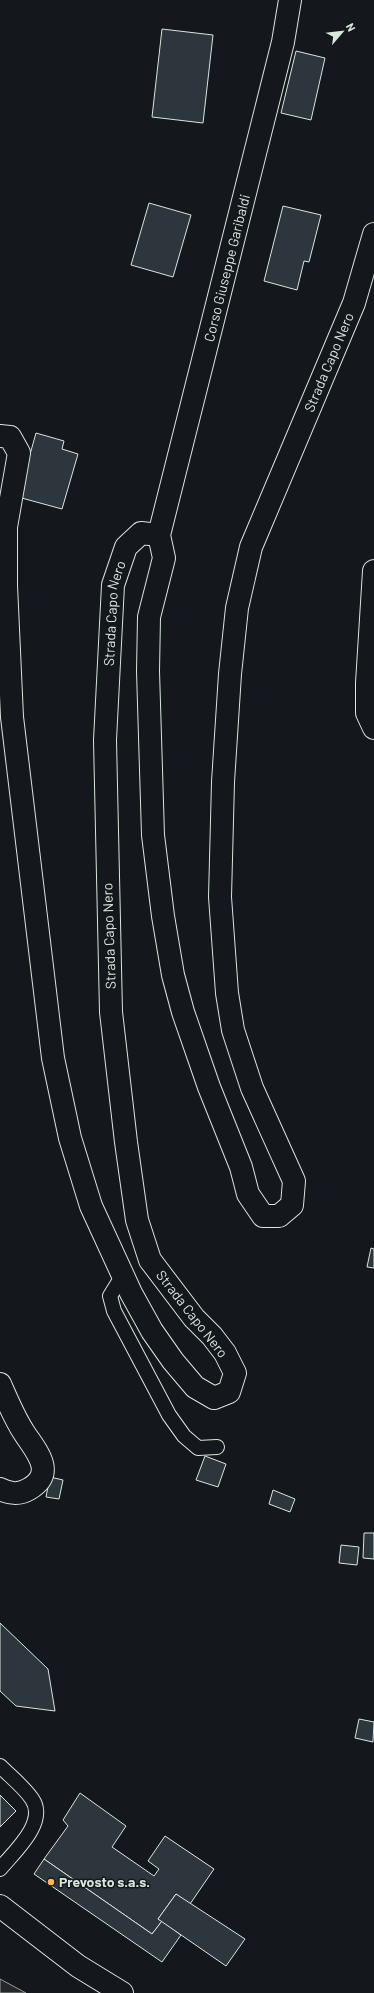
<svg xmlns="http://www.w3.org/2000/svg" width="374" height="1993" font-family="Barlow,sans-serif">
  <style>
    .parking { fill: #24282b; stroke: #939e99 }
    .building { fill: #2c363c; stroke: #d8e6dc }
    .lines { fill: none; stroke-linecap: round; stroke-linejoin: round }
    .lane-casing { stroke: #d8e6dc; stroke-width: 16 }
    .secondary-casing { stroke: #d8e6dc; stroke-width: 24 }
    .primary-casing { stroke: #d8e6dc; stroke-width: 24 }
    .lane { stroke: #14181c; stroke-width: 14 }
    .secondary { stroke: #14181c; stroke-width: 22 }
    .primary { stroke: #14181c; stroke-width: 22 }
    .poi-dot { fill: #ffb74d; stroke: #14181c; stroke-width: 1.5 }
    .labels { text-anchor: middle; stroke-width: 3; stroke-linejoin: round; paint-order: stroke }
    .street-label { font-size: 14px; fill: #d8e6dc; stroke: #14181c }
    .poi-label { font-size: 14px; font-weight: bold; fill: #d8e6dc; stroke: #14181c; text-anchor: start }
  </style>
  <rect width="100%" height="100%" fill="#14181c"/>
  <!-- parking -->
  <path class="parking" d="M 0,1979 L 26,1993 L 0,1993 Z"/>
  <!-- building -->
  <g class="building">
    <path d="M 162,29 L 213,35 L 203,123 L 152,117 Z"/>
    <path d="M 296,51 L 325,58 L 311,120 L 281,113 Z"/>
    <path d="M 149,203 L 191,215 L 173,277 L 131,265 Z"/>
    <path d="M 283,206 L 321,215 L 309,262 L 304,261 L 297,290 L 264,281 Z"/>
    <path d="M 36,433 L 64,441 L 62,449 L 78,454 L 62,509 L 18,497 Z"/>
    <path d="M 371,1248 L 374,1249 L 374,1268 L 367,1267 Z"/>
    <path d="M 205,1456 L 226,1464 L 218,1487 L 196,1480 Z"/>
    <path d="M 50,1477 L 63,1480 L 59,1499 L 46,1497 Z"/>
    <path d="M 273,1490 L 295,1499 L 290,1512 L 269,1504 Z"/>
    <path d="M 364,1533 L 374,1533 L 374,1559 L 363,1558 Z"/>
    <path d="M 341,1545 L 359,1547 L 357,1565 L 339,1563 Z"/>
    <path d="M 0,1623 L 48,1669 L 55,1711 L 16,1706 L 0,1691 Z"/>
    <path d="M 359,1719 L 374,1722 L 373,1742 L 355,1738 Z"/>
    <path d="M 80,1793 L 126,1826 L 112,1847 L 154,1876 L 159,1869 L 148,1861 L 165,1836 L 214,1869 L 190,1904 L 176,1894 L 158,1919 L 162,1921 L 152,1934 L 44,1859 L 68,1826 L 63,1820 Z"/>
    <path d="M 0,1795 L 16,1811 L 0,1827 Z"/>
    <path d="M 44,1859 L 152,1934 L 162,1921 L 181,1935 L 162,1962 L 34,1874 Z"/>
    <path d="M 176,1894 L 245,1939 L 226,1966 L 158,1919 Z"/>
  </g>
  <g class="lines">
    <defs>
      <g id="lane">
        <path d="M 123,1275 L 110,1296 L 114,1311 L 169,1415 L 184,1436 L 198,1448 L 217,1447"/>
        <path d="M 0,1766 C 11,1777 24,1787 32,1799 C 48,1822 14,1852 0,1869"/>
      </g>
      <g id="secondary">
        <path id="s1" d="M 290,0 L 283,42 L 159,535 L 164,558 L 149,617 L 148,671 L 153,835 L 163,916 L 173,975 L 183,1012 L 209,1087 L 241,1167 L 248,1194 L 263,1216 L 279,1216 L 292,1205 L 294,1181 L 252,1088 L 233,1030 L 227,993 L 220,897 L 223,782 L 230,674 L 237,608 L 251,547 L 354,303 L 374,234"/>
        <path id="s2" d="M 0,436 L 10,437 L 19,453 L 6,527 L 6,585 L 12,717 L 53,1058 L 70,1138 L 91,1206 L 131,1293 L 152,1331 L 173,1361 L 195,1387 L 214,1398 L 229,1392 L 235,1373 L 225,1353 L 212,1336 L 194,1318 L 150,1260 L 137,1220 L 126,1142 L 111,1012 L 105,740 L 113,585 L 126,547 L 141,533 L 159,535"/>
        <path d="M 374,571 L 367,683 L 367,713 L 374,728"/>
        <path d="M 0,1384 C 7,1400 14,1417 23,1431 C 34,1449 58,1472 29,1489 C 19,1495 10,1494 0,1489"/>
      </g>
      <path id="primary" d="M 0,1906 L 78,1966 L 122,1993"/>
    </defs>
    <!-- lane casing -->
    <use href="#lane" class="lane-casing"/>
    <!-- secondary casing -->
    <use href="#secondary" class="secondary-casing"/>
    <!-- primary casing -->
    <use href="#primary" class="primary-casing"/>
    <!-- lane -->
    <use href="#lane" class="lane"/>
    <!-- secondary -->
    <use href="#secondary" class="secondary"/>
    <!-- primary -->
    <use href="#primary" class="primary"/>
  </g>
  <!-- markers -->
  <circle class="poi-dot" cx="51" cy="1882" r="4"/>
  <g class="labels">
    <!-- street labels -->
    <g class="street-label">
      <text transform="translate(227 268) rotate(-76)" y="5">Corso Giuseppe Garibaldi</text>
      <text dy="5" stroke="none"><textPath href="#s1" startOffset="2160">Strada Capo Nero</textPath></text>
      <text dy="5" stroke="none"><textPath href="#s2" startOffset="1851">Strada Capo Nero</textPath></text>
      <text transform="translate(109 936) rotate(-92)" y="5">Strada Capo Nero</text>
      <text transform="translate(192 1314) rotate(52)" y="5">Strada Capo Nero</text>
    </g>
    <!-- poi labels -->
    <g class="poi-label">
      <text x="59" y="1887">Prevosto s.a.s.</text>
    </g>
  </g>
  <!-- north arrow -->
  <g transform="translate(342 32) rotate(62)" stroke="#14181c" stroke-width="3" paint-order="stroke">
  <path d="M0-3L7 15L0 10L-7 15Z" fill="#d8e6dc"/>
  <text y="-6" font-size="11" font-weight="bold" text-anchor="middle" fill="#d8e6dc">N</text>
  </g>
</svg>
